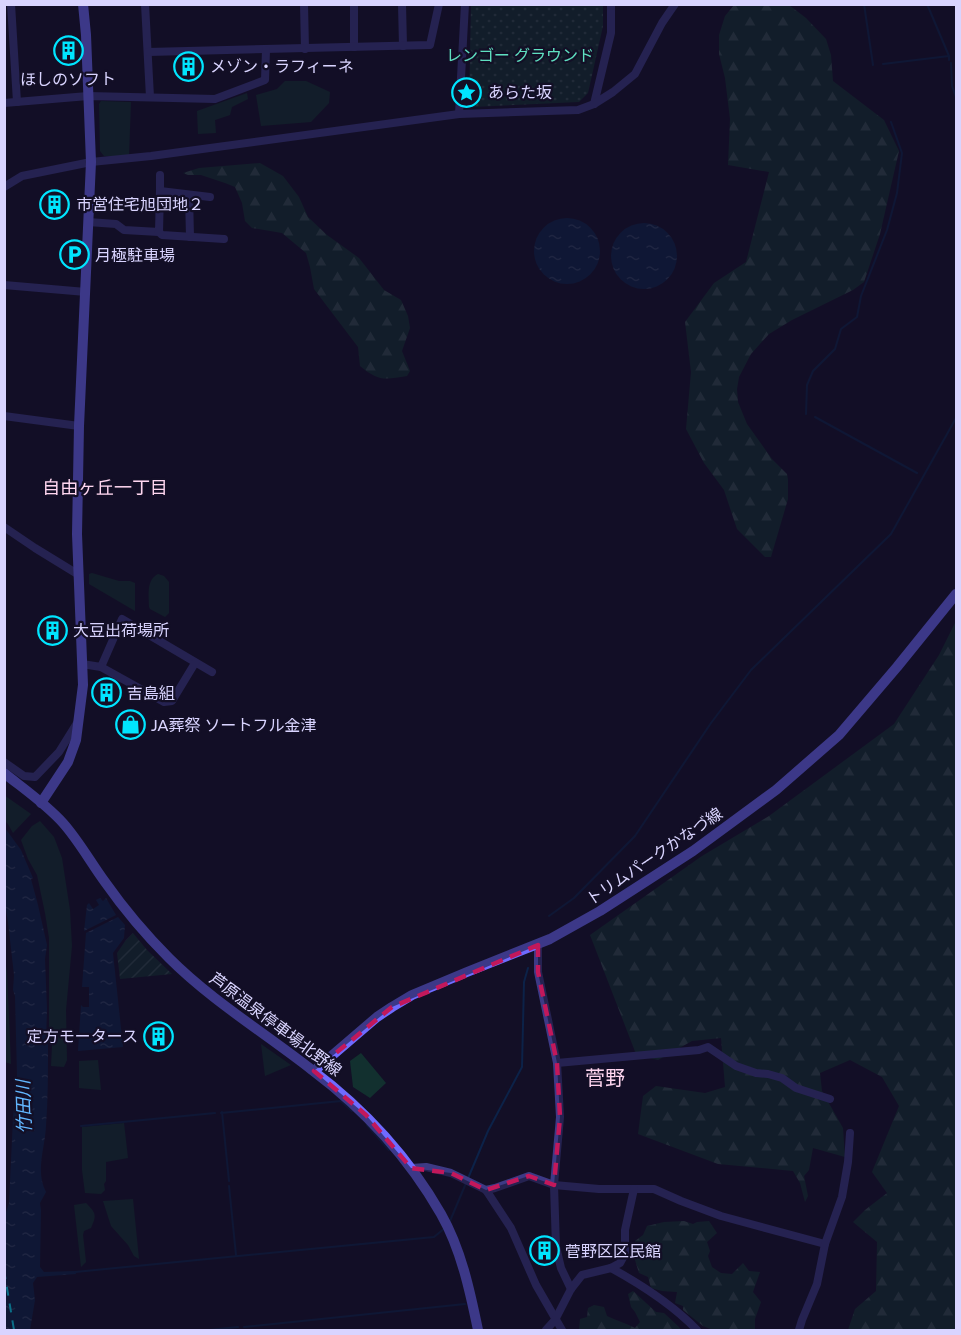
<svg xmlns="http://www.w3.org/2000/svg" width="961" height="1335" font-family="Lato,'Noto Sans JP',sans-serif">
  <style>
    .grass { fill: #12302f }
    .forest { fill: url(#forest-firs) }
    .park { fill: url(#park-dots) }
    .garden { fill: url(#garden-furrows) }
    .water { fill: url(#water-ripples) }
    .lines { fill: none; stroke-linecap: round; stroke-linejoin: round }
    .stream { stroke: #0c2248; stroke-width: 2 }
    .street { stroke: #3d3a85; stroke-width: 8 }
    .secondary { stroke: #6f6bff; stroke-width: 10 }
    .rail { stroke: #00e5ff; stroke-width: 2; stroke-dasharray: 9 8; stroke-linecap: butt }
    .marked { fill: none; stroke: #c2185b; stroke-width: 4.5; stroke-dasharray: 12 8; stroke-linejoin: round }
    .labels { text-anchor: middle; stroke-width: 4.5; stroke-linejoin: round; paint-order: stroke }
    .park-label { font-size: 16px; fill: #5fe0c0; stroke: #130f26 }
    .poi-label { font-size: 16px; fill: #d9d4ff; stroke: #130f26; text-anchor: start }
    .street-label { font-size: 16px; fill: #d9d4ff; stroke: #130f26 }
    .neighbourhood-label { font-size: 18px; fill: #ffd6f0; stroke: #130f26 }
    .water-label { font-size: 18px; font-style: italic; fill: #62b6ff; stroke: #130f26 }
    .quarter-label { font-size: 20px; fill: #ffd6f0; stroke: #130f26 }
  </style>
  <defs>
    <pattern id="forest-firs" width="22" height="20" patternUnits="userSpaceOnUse" patternTransform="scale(1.5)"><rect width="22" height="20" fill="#12302f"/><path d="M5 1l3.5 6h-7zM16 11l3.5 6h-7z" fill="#344d4e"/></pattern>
    <pattern id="park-dots" width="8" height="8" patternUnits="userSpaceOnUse" patternTransform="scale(1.5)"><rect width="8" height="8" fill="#12302f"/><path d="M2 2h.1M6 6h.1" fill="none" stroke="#344d4e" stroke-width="1.8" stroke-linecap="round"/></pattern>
    <pattern id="garden-furrows" width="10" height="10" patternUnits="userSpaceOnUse" patternTransform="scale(1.5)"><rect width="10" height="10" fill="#12302f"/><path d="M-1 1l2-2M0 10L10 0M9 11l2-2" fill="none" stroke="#344d4e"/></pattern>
    <pattern id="water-ripples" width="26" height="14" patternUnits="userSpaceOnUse" patternTransform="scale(1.5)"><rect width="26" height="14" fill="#0c2248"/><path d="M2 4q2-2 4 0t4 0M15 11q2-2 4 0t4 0" fill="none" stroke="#2f4163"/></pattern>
  </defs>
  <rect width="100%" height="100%" fill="#130f26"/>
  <!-- grass -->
  <g class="grass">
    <path d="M 285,81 L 306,81 L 330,92 L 329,103 L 311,122 L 261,126 L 256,95 L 277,89 Z"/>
    <path d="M 247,93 L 248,99 L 232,107 L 230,115 L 215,120 L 216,133 L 198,134 L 197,111 Z"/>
    <path d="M 101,101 L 131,102 L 129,156 L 104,156 L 100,151 L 99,104 Z"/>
    <path d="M 92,573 L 119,581 L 130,581 L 135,583 L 135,611 L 89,584 L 89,574 Z"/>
    <path d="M 158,574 L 164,576 L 169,582 L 169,613 L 165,617 L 150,609 L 149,607 C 149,595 146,580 158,574 Z"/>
    <path d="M 4,795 L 31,814 L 13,833 L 8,824 L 5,821 Z"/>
    <path d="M 40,821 L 54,837 L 62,858 L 70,910 L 72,946 L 66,1010 L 67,1060 L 64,1067 L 51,1066 L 52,1046 L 49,1039 L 49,938 L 45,913 L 37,875 L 28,859 L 21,840 L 32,826 Z"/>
    <path d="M 4,954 L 7,972 L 11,1064 L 5,1062 Z"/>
    <path d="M 261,1044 L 291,1065 L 265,1076 Z"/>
    <path d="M 361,1053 L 386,1083 L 370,1098 L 353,1087 L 350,1061 Z"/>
    <path d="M 98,1060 L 101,1090 L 79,1088 L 79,1061 Z"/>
    <path d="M 124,1123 L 128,1158 L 106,1162 L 106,1181 L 104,1184 L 105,1190 L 101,1194 L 85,1193 L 82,1170 L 82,1127 Z"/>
    <path d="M 133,1199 L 139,1259 L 134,1256 L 128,1245 L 111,1226 L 103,1201 Z"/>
    <path d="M 86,1203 C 96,1213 97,1215 91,1228 L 84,1231 L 83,1235 L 86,1262 L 81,1267 L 74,1205 Z"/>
  </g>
  <!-- forest -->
  <g class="forest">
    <path d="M 734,5 L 789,5 L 806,18 L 826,39 L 831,55 L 833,81 L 884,120 L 899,151 L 880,234 L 864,282 L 853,290 L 792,320 L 769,334 L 751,354 L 739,377 L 737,389 L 738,402 L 747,424 L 772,459 L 787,474 L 788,480 L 788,499 L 771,557 L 765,557 L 737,529 L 724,490 L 704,463 L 686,429 L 691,372 L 685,322 L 714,283 L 746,262 L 769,172 L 728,165 L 730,119 L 725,78 L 719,54 L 719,35 L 725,16 Z"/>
    <path d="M 260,163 L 283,176 L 299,197 L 308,217 L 327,235 L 359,258 L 384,290 L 401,300 L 408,316 L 410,328 L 402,351 L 410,371 L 407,376 C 384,380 378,381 360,366 L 358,347 L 314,289 L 310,267 L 306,253 L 282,233 L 252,228 L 245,221 L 242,203 L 235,187 L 225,183 L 201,175 L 188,175 L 183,173 L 199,168 Z"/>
    <path d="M 956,621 L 956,1330 L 848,1330 L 855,1309 L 876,1291 L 877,1242 L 853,1222 L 865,1210 L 887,1193 L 872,1172 L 899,1106 L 882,1077 L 850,1060 L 820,1073 L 822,1091 L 843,1128 L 845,1157 L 813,1148 L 809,1170 L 804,1176 L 808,1196 L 805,1202 L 800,1183 L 793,1171 L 718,1164 L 638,1134 L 643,1096 L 656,1086 L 705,1093 L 725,1087 L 721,1038 L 692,1041 L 658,1060 L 636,1054 L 590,935 L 702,856 L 769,816 L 894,724 L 939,655 Z"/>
    <path d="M 684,1221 L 693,1224 L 697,1222 L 709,1221 L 717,1233 L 707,1242 L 710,1251 L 708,1256 L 712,1267 L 721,1273 L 732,1274 L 743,1263 L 749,1271 L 760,1272 L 753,1292 L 761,1302 L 755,1319 L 755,1330 L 713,1330 L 703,1326 L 683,1310 L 683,1306 L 675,1303 L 677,1292 L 662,1291 L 651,1288 L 648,1277 L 639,1273 L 635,1260 L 636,1255 L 635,1241 L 643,1235 L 647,1226 L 664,1222 Z"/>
    <path d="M 633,1291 L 656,1312 L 664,1313 L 679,1327 L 681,1330 L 579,1330 L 580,1319 L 587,1317 L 588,1308 L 594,1305 L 604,1307 L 607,1316 C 617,1321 626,1323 635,1328 L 640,1322 L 635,1312 L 631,1307 L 628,1294 Z"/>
  </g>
  <!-- park -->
  <path class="park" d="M 471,5 L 603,5 L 603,26 L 588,93 L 579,102 L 473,107 L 469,103 Z"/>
  <!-- garden -->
  <path class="garden" d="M 133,933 L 147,950 L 172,974 L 120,979 L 117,953 L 126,940 Z"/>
  <!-- water -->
  <g class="water">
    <circle cx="567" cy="251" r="33"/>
    <circle cx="644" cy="256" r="33"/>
    <path d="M 5,828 L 21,850 L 33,878 L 31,879 L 38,905 L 47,945 L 45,959 L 47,1009 L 46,1042 L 48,1045 C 48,1072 48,1099 46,1126 C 45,1148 35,1172 46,1192 L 40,1203 L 41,1210 L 40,1267 L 44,1272 L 75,1271 L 76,1274 L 37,1277 L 33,1283 L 35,1300 L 30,1330 L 5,1330 L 5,1215 L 9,1203 L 13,1118 L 17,1075 L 15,996 L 13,990 L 14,975 L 8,922 L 5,905 Z"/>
    <path d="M 100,898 L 103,901 L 106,898 L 116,915 L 84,931 L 87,905 L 89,903 L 93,909 L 99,905 L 96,900 Z"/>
    <path d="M 118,917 L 125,925 L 124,938 L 113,953 L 123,1047 L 78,1051 L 81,1005 L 83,1007 L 89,1007 L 89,987 L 82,987 L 86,933 Z"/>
  </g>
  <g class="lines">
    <!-- stream -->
    <g class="stream">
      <path d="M 864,4 L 873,65"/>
      <path d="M 927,4 L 949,56"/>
      <path d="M 951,63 L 952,86 L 956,97"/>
      <path d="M 883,64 L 949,56 L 949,60"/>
      <path d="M 806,414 L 807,385 L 813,371 L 835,349 L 841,329 L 857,317 L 861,296 L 887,230 L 897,193 L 902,153 L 891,122"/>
      <path d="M 815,417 L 917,473"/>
      <path d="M 549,916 L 574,898 L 635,836 L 711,723 L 751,670 L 891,534 L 956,418"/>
      <path d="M 222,1112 L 229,1181"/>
      <path d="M 221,1113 L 341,1101 L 352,1111"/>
      <path d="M 367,1125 L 389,1150"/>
      <path d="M 81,1126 L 215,1113"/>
      <path d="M 229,1186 L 236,1255"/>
      <path d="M 450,1221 L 488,1131 L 522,1067 L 524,982 L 528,968"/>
      <path d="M 75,1272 L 434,1237 L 445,1228"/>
      <path d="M 244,1327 L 465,1304"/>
      <path d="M 209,1330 L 238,1327"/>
    </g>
    <!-- street -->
    <g class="street">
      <path d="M 11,4 L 17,102"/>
      <path d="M 145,4 L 150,97"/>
      <path d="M 304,4 L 305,49"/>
      <path d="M 354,4 L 354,47"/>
      <path d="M 402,4 L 403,46"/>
      <path d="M 148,52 L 430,45 L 439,4"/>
      <path d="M 4,103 L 88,96 L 215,99 L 265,80 L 266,50"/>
      <path d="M 594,104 L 611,33 L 611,4"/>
      <path d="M 459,114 L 465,4"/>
      <path d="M 4,187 L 22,176 L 91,162 L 151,156 L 459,114 L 578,110 L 594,104 L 613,92 L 635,74 L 662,23 L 675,4"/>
      <path d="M 160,191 L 160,175"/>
      <path d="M 189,195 L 190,237"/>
      <path d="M 88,222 L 116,224 L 124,230 L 159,232 L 160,191 L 210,197"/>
      <path d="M 159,232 L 162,235 L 224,239"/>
      <path d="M 4,285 L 86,292"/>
      <path d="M 4,416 L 79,426"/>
      <path d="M 4,527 L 35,548 L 79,575"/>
      <path d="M 82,664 L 101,667 L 122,619 L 212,672"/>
      <path d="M 101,667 L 164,702 L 172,701 L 195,663"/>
      <path d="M 4,762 L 24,776 L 35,777 L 59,752 L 77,723"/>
      <path d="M 538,945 L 538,972 L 557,1063 L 560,1117 L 554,1185 L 556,1247 L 561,1268 L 571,1289"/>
      <path d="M 557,1063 L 699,1050 L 708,1047 L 736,1066 L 756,1073 L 768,1074 L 782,1078 L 796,1088 L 830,1099"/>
      <path d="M 411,1168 L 426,1167 L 451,1173 L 486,1190 L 511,1228 L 536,1285 L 562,1330"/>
      <path d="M 486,1190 L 495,1188 L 529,1176 L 554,1185 L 599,1189 L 654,1189 L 681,1201 L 721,1216 L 825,1244"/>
      <path d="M 611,1268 C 642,1285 673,1305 697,1330"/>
      <path d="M 546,1330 L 555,1320 L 571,1289 L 582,1275 L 611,1268 L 620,1263 L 625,1254 L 625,1230 L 634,1189"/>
      <path d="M 799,1330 L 802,1320 L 817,1284 L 825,1244 L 842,1197 L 848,1162 L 850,1133"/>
    </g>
    <!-- secondary -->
    <g class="secondary">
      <path d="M 4,773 C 24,789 46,804 63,823 C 79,841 91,863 105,882 C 124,909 146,935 169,958 C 212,1001 265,1033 312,1070 C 364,1109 409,1158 441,1214 C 461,1249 470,1291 478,1330"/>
      <path d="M 41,803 L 68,762 L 76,740 L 83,685 L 77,534 L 79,426 L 91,162 L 86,35 L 83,4"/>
      <path d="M 314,1071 L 377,1017 L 392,1007 L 412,995 L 467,972 L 550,939 L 600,911 L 693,851 L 776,790 L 839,735 L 897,667 L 956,594"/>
    </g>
    <!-- rail -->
    <path class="rail" d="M 4,1270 L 14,1330"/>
  </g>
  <!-- marked area -->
  <path d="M0 0H961V1335H0ZM 538,945 L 538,972 L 557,1063 L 560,1117 L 554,1185 L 529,1176 L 486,1190 L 451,1173 L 411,1168 L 366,1115 L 314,1071 L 392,1007 Z" fill="#130f26" fill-opacity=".55" fill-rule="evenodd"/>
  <path class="marked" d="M 538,945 L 538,972 L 557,1063 L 560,1117 L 554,1185 L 529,1176 L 486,1190 L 451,1173 L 411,1168 L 366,1115 L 314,1071 L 392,1007 Z"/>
  <!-- icons -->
  <defs>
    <symbol id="building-ring" viewBox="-11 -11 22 22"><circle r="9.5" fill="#130f26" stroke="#00e5ff" stroke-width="1.5"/><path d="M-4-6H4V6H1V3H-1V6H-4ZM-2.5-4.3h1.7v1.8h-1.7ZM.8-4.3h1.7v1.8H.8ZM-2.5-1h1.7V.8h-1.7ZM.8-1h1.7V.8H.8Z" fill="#00e5ff"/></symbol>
    <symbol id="sight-ring" viewBox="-11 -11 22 22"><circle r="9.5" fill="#130f26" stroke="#00e5ff" stroke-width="1.5"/><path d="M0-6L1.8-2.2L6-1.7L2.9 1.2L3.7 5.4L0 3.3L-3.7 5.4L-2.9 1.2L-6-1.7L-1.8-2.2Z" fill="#00e5ff"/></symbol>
    <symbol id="parking-ring" viewBox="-11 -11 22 22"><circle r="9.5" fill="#130f26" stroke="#00e5ff" stroke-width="1.5"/><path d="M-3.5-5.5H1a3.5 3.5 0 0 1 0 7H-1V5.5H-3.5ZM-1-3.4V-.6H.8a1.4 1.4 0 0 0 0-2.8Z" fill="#00e5ff"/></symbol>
    <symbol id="shop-ring" viewBox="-11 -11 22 22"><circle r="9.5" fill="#130f26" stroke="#00e5ff" stroke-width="1.5"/><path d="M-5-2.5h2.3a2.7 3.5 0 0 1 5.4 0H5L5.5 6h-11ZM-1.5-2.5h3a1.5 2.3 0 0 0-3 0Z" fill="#00e5ff"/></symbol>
  </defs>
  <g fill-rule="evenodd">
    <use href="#building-ring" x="52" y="34" width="33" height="33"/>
    <use href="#building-ring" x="172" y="50" width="33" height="33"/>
    <use href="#sight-ring" x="450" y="76" width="33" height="33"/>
    <use href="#building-ring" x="38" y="188" width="33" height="33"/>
    <use href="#parking-ring" x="58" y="238" width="33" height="33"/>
    <use href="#building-ring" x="36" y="614" width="33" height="33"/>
    <use href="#building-ring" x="90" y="676" width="33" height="33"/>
    <use href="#shop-ring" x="114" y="708" width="33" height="33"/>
    <use href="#building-ring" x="142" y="1020" width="33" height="33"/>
    <use href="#building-ring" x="528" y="1234" width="33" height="33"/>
  </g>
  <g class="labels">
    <!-- park labels -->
    <g class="park-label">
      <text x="520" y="61">レンゴー グラウンド</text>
    </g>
    <!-- poi labels -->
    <g class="poi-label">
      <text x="210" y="72">メゾン・ラフィーネ</text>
      <text x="68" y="85" text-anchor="middle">ほしのソフト</text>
      <text x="488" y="98">あらた坂</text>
      <text x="76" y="210">市営住宅旭団地２</text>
      <text x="95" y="261">月極駐車場</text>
      <text x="73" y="636">大豆出荷場所</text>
      <text x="127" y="699">吉島組</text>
      <text x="151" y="731">JA葬祭 ソートフル金津</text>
      <text x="138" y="1042" text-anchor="end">定方モータース</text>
      <text x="565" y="1257">菅野区区民館</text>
    </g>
    <!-- street labels -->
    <g class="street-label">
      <text transform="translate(654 856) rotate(-34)" y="6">トリムパークかなづ線</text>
      <text transform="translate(276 1024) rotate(37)" y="6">芦原温泉停車場北野線</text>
    </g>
    <!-- neighbourhood labels -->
    <g class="neighbourhood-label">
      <text x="105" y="494">自由ヶ丘一丁目</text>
    </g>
    <!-- water labels -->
    <g class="water-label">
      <text transform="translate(24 1107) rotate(-92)" y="6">竹田川</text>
    </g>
    <!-- quarter labels -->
    <g class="quarter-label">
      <text x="605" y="1085">菅野</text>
    </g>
  </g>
  <!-- border -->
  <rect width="961" height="1335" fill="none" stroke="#d9d4ff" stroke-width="12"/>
</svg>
